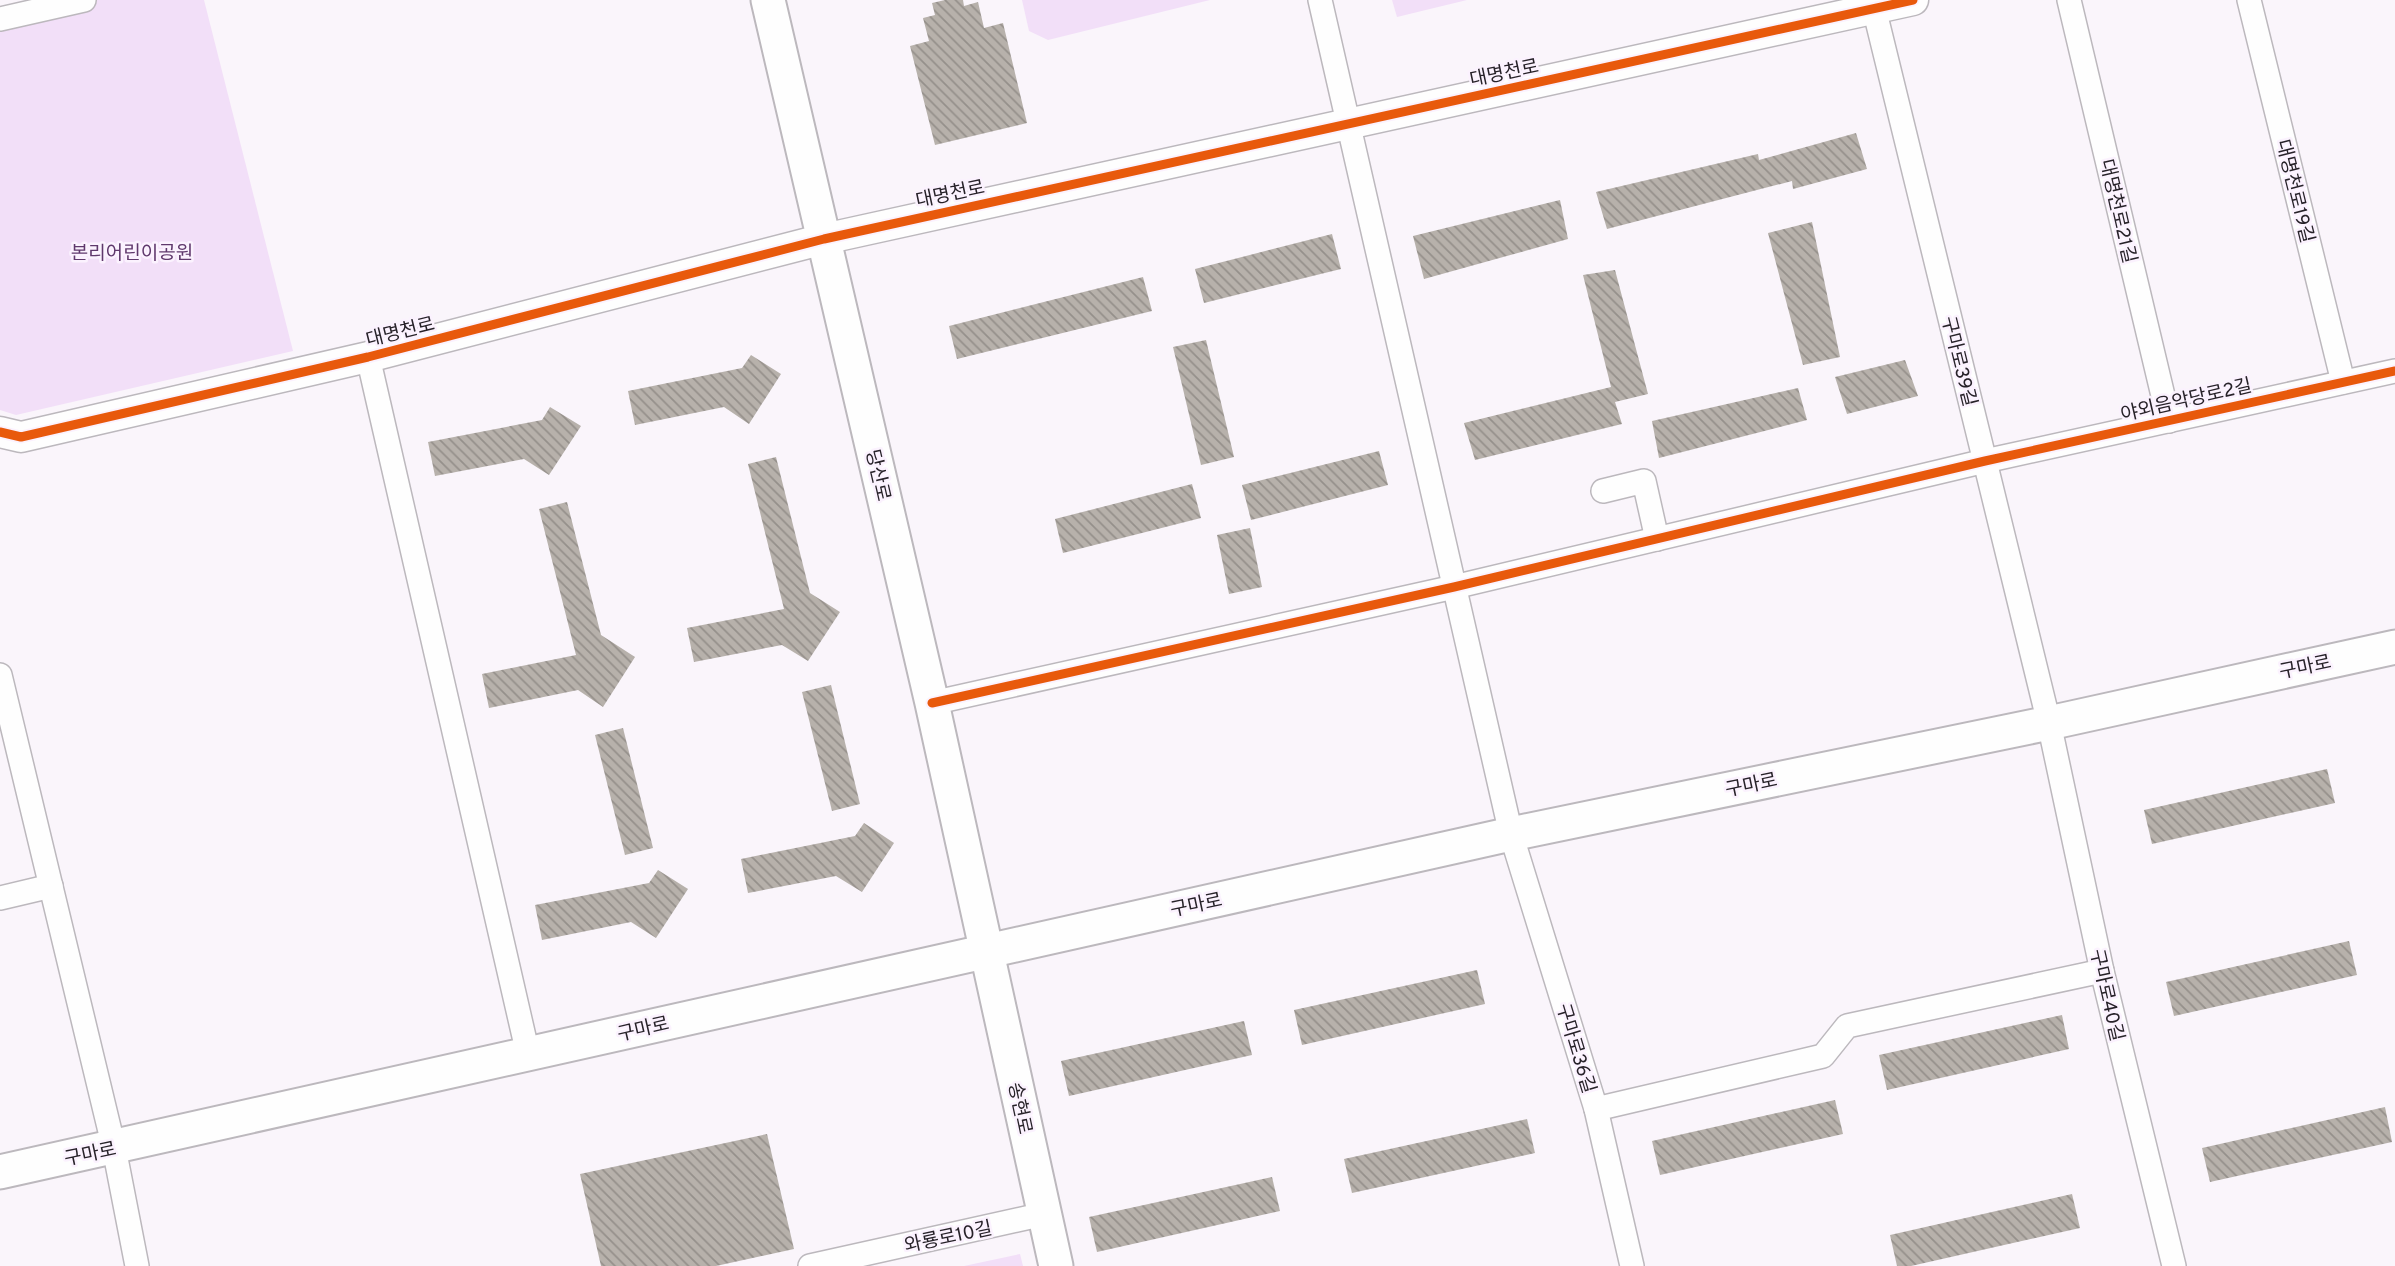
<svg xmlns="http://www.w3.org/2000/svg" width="2395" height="1266" font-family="Overpass,'Noto Sans KR',sans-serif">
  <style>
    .park { fill: #f2dff8 }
    .building { fill: url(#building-back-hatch) }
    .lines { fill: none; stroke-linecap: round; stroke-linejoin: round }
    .minor-casing { stroke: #bcb8bd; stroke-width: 26 }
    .tertiary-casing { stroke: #bcb8bd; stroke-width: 33 }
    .secondary-casing { stroke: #bcb8bd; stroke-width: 37 }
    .minor { stroke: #fefefe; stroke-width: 23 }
    .tertiary { stroke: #fefefe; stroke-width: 30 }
    .secondary { stroke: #fefefe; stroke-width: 33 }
    .cycleway-casing { stroke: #fbf2fe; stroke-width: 13 }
    .cycleway { stroke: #e8590c; stroke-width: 9 }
    .labels { text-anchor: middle; stroke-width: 5; stroke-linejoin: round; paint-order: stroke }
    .street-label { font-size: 19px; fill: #272229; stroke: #fbf2fe }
    .park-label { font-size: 19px; fill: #5f386c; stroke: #fbf2fe }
  </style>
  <defs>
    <pattern id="building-back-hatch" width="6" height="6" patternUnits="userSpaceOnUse" patternTransform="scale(1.75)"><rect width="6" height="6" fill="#b7b1ab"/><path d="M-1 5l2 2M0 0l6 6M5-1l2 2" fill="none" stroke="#95908b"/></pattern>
  </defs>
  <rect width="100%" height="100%" fill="#faf5fb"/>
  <!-- park -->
  <g class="park">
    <path d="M 82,0 L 204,0 L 293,351 L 16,415 L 0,410 L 0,19 Z"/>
    <path d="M 1022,0 L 1210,0 L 1048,40 L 1029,31 Z"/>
    <path d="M 1392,0 L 1467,0 L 1397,17 Z"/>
    <path d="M 1020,1254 L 1023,1266 L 964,1266 Z"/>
  </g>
  <!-- building -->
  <g class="building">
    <path d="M 945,0 L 963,0 L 964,6 L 978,2 L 984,28 L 1003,23 L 1027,123 L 935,145 L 910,46 L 929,41 L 923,18 L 935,15 L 932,3 Z"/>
    <path d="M 1856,133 L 1867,169 L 1793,189 L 1792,181 L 1607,229 L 1596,192 L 1758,154 L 1759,160 Z"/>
    <path d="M 1560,200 L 1568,239 L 1424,279 L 1413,236 Z"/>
    <path d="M 1812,222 L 1840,357 L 1803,365 L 1768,233 Z"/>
    <path d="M 1332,234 L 1341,269 L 1204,303 L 1195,269 Z"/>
    <path d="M 1615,270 L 1648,394 L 1615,402 L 1622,424 L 1475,460 L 1464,423 L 1611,387 L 1583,275 Z"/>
    <path d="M 1143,277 L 1152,311 L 957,359 L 949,326 Z"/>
    <path d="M 1206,340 L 1234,457 L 1201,465 L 1173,347 Z"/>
    <path d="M 751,355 L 781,374 L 749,424 L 724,407 L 635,425 L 628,391 L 742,368 Z"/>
    <path d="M 1905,360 L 1918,396 L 1847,414 L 1835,377 Z"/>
    <path d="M 1798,388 L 1807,420 L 1659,458 L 1652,421 Z"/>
    <path d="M 550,407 L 581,426 L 549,475 L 524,459 L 435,476 L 428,442 L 542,420 Z"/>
    <path d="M 1379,451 L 1388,485 L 1251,520 L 1242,485 Z"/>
    <path d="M 776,457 L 810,593 L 840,612 L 808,661 L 782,645 L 694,662 L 687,628 L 784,609 L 748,464 Z"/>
    <path d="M 1192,484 L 1201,518 L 1063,553 L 1055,519 Z"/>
    <path d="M 567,502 L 601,635 L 635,657 L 603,707 L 578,690 L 489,708 L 482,674 L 576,655 L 539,509 Z"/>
    <path d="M 1250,528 L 1262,587 L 1229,594 L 1217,535 Z"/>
    <path d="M 831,685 L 860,804 L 832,811 L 802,692 Z"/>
    <path d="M 623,728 L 653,848 L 625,855 L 595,735 Z"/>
    <path d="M 2327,769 L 2335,803 L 2152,844 L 2144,810 Z"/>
    <path d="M 864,823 L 894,843 L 862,892 L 836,876 L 748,893 L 741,859 L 855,836 Z"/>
    <path d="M 658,870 L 688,889 L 656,938 L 631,922 L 542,940 L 535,905 L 649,883 Z"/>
    <path d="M 2349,941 L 2357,975 L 2174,1016 L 2166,982 Z"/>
    <path d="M 1477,970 L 1485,1004 L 1302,1045 L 1294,1010 Z"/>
    <path d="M 2062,1015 L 2069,1049 L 1887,1090 L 1879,1055 Z"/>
    <path d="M 1244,1021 L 1252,1055 L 1069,1096 L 1061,1061 Z"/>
    <path d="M 1835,1100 L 1843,1134 L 1660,1175 L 1652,1141 Z"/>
    <path d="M 2385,1107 L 2392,1142 L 2210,1182 L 2202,1148 Z"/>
    <path d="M 1527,1119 L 1535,1153 L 1352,1193 L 1344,1159 Z"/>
    <path d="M 767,1134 L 794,1249 L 716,1266 L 601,1266 L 580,1174 Z"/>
    <path d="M 1272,1177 L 1280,1211 L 1097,1252 L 1089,1217 Z"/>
    <path d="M 2072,1194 L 2080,1228 L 1911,1266 L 1897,1266 L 1890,1235 Z"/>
  </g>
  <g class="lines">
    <defs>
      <g id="minor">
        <path d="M 1320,0 L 1511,834 L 1596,1109 L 1632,1266"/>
        <path d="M 1872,0 L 2049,723 L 2102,971 L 2174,1266"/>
        <path d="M 2069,0 L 2169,421"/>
        <path d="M 2249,0 L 2343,382"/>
        <path d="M 0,19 L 84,0"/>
        <path d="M 368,357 L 528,1054"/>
        <path d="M 1603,491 L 1644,481 L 1657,539"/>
        <path d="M 0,675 L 114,1148 L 137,1266"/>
        <path d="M 932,703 L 1454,587 L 1985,461 L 2395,371"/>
        <path d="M 0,898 L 51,886"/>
        <path d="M 1596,1109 L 1823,1056 L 1847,1026 L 2102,971"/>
        <path d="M 810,1266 L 1044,1214"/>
      </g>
      <path id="tertiary" d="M 0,432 L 21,437 L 368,357 L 824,239 L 1913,0"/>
      <g id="secondary">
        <path d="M 768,0 L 932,703 L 1056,1266"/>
        <path d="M 0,1172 L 1511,834 L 2049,723 L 2395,647"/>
      </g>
    </defs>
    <!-- minor casing -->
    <use href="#minor" class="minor-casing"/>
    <!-- tertiary casing -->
    <use href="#tertiary" class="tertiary-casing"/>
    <!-- secondary casing -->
    <use href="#secondary" class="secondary-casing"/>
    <!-- minor -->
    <use href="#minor" class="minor"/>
    <!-- tertiary -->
    <use href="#tertiary" class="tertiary"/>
    <!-- secondary -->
    <use href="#secondary" class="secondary"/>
    <defs>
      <g id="cycleway">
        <path d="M 0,432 L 21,437 L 368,357 L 824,239 L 1913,0"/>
        <path d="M 932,703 L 1454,587 L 1985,461 L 2395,371"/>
      </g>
    </defs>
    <!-- cycleway casing -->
    <use href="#cycleway" class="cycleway-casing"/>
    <!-- cycleway -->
    <use href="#cycleway" class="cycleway"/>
  </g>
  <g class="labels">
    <!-- street labels -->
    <g class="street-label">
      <text transform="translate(1504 72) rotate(-12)" y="7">대명천로</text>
      <text transform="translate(2296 191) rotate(76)" y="7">대명천로19길</text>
      <text transform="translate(950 193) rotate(-12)" y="7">대명천로</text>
      <text transform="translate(2119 211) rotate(77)" y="7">대명천로21길</text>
      <text transform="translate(400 331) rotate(-14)" y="7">대명천로</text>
      <text transform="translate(1960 361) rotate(76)" y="7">구마로39길</text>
      <text transform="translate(2186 399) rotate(-13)" y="7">야외음악당로2길</text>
      <text transform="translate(879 475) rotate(77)" y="7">당산로</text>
      <text transform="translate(2305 666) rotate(-12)" y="7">구마로</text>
      <text transform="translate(1751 784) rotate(-12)" y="7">구마로</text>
      <text transform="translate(1196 904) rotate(-12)" y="7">구마로</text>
      <text transform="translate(2108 995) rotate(77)" y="7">구마로40길</text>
      <text transform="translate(643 1028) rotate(-13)" y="7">구마로</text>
      <text transform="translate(1577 1048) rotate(73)" y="7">구마로36길</text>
      <text transform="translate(1021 1108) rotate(78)" y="7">송현로</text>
      <text transform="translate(90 1153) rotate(-12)" y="7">구마로</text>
      <text transform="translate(948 1236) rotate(-12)" y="7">와룡로10길</text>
    </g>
    <!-- park labels -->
    <g class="park-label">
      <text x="132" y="259">본리어린이공원</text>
    </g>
  </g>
</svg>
